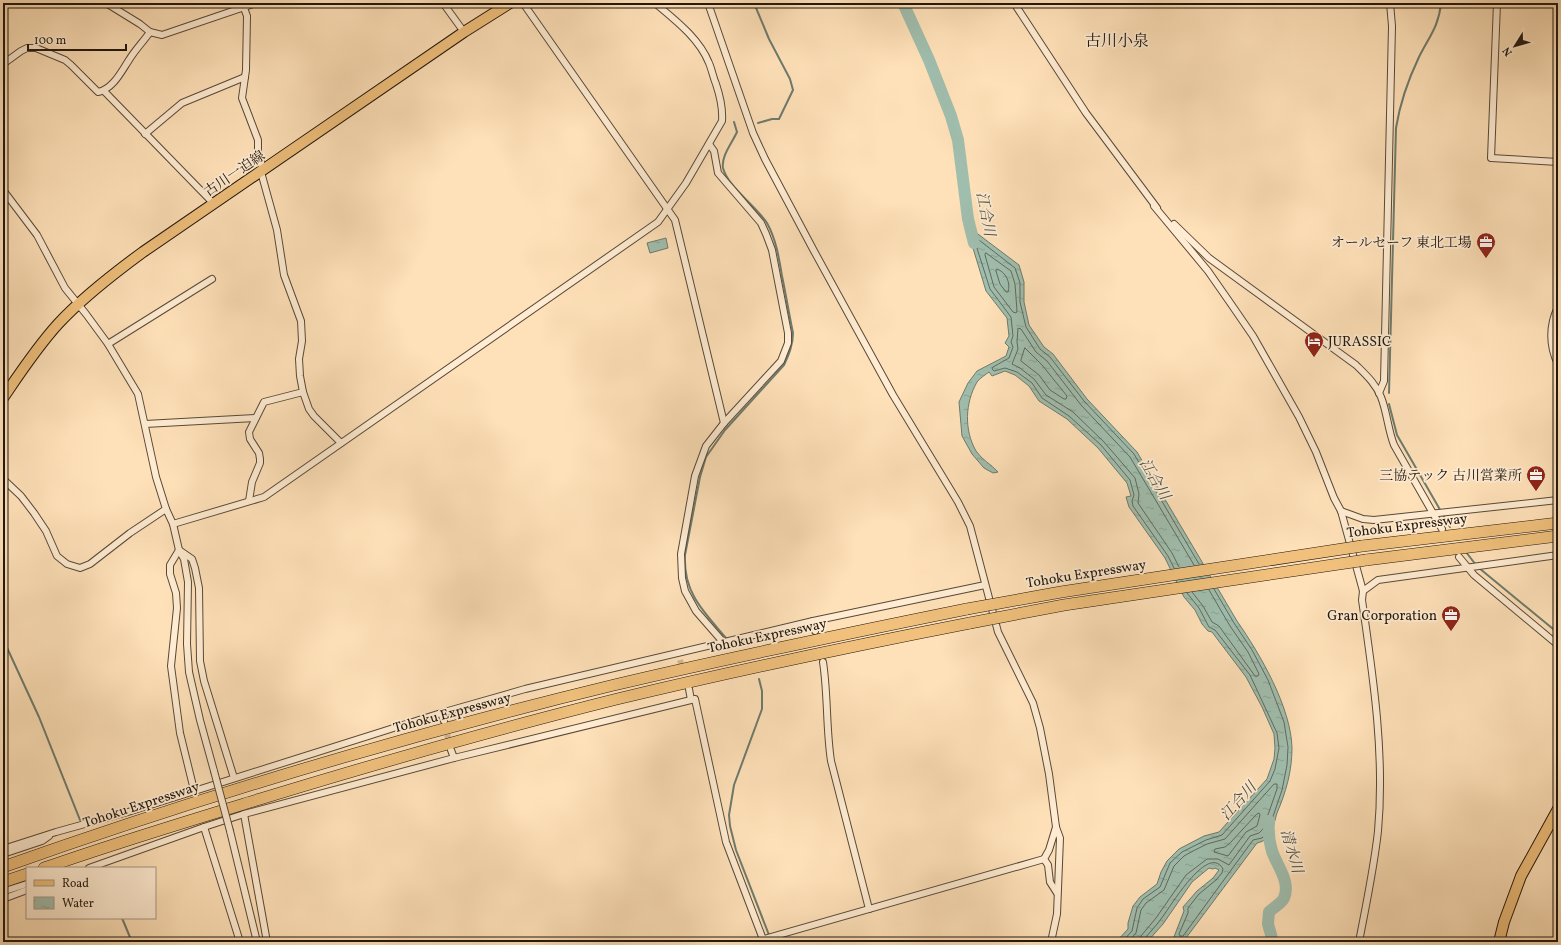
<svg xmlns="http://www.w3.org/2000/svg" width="1561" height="945" font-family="Vollkorn,'Noto Serif JP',serif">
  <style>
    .water { fill: url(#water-ripples); stroke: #6d7b6e }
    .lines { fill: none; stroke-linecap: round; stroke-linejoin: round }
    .shore { stroke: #606a5e; stroke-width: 1 }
    .stream { stroke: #6d7b6e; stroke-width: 2 }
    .river { stroke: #a0beae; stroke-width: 12 }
    .minor-tunnel { stroke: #d2b897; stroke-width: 6; stroke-dasharray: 6 3; stroke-linecap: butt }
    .minor-casing { stroke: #584938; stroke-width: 8 }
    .primary-casing { stroke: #20160d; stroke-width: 12 }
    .trunk-casing { stroke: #20160d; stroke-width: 12 }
    .motorway-casing { stroke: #20160d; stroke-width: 12 }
    .minor { stroke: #ffecd2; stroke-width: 6 }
    .primary { stroke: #f0c07c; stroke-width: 10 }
    .trunk { stroke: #f0c07c; stroke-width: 10 }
    .motorway { stroke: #f0c07c; stroke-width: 11 }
    .minor-bridge-casing { stroke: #584938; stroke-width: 8; stroke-linecap: butt }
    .motorway-bridge-casing { stroke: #20160d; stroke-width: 12; stroke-linecap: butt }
    .minor-bridge { stroke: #ffecd2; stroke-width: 6 }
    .motorway-bridge { stroke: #f0c07c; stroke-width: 11 }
    .labels { text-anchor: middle; stroke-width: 3.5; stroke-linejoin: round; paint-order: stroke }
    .street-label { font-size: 14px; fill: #20160d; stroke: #ffecd2 }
    .poi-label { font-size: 14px; fill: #20160d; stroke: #ffecd2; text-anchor: end }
    .water-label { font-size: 15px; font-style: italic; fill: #4d5145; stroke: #ffecd2 }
    .quarter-label { font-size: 16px; fill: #20160d; stroke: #ffecd2 }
  </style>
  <defs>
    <pattern id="water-ripples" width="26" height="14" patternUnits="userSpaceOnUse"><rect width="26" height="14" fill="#a0beae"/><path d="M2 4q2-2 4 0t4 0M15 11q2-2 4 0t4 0" fill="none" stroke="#8aa394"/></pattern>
  </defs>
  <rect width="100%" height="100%" fill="#ffe1b9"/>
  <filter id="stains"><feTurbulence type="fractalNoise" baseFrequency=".005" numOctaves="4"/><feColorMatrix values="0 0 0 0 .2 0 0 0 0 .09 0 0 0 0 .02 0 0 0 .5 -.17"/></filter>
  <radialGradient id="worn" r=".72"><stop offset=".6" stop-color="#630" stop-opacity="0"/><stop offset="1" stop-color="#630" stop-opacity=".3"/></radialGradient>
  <!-- water -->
  <g class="water">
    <path d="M 966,225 L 1019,265 L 1024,282 L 1024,302 L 1029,325 L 1044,347 L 1053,354 L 1087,399 L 1137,452 L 1237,621 C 1260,654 1291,707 1292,748 C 1292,771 1286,792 1277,813 C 1273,826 1272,840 1257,843 L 1183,942 L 1172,942 L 1184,911 L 1183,907 L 1197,891 L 1213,878 L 1219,870 L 1215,868 L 1213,869 L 1209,868 L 1192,882 L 1163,924 L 1147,942 L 1116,942 L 1128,929 L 1128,923 L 1133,906 L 1140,897 L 1157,884 L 1161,872 L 1167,861 L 1179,849 L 1204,836 L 1219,832 L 1267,779 L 1274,759 L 1275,748 L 1274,734 L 1262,707 L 1246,677 L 1212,632 L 1208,631 L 1202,624 L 1195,610 L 1184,597 L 1165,558 L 1129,507 L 1126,497 L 1131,496 L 1127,483 L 1098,448 L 1067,419 L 1039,401 L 1029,386 L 1015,375 L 1005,371 L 992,376 L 989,372 C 985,375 980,378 977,382 C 965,403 964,430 976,451 C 982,460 991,464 998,472 L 993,473 L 984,468 L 972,454 L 962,436 L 959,402 L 968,383 L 977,371 L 1006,356 L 1009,347 L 1005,343 L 1009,336 L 1007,318 L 986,291 Z"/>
    <path d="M 666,238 L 668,248 L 650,253 L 647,243 Z"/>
  </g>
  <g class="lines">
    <!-- shore -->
    <g class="shore">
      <path d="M 986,253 L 1011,271 L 1015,284 L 1017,311 L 1016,313 L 1013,312 L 994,287 L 985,255 Z"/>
      <path d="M 997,269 C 1006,272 1011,283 1008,292 L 1006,292 L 1000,284 L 996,271 Z"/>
      <path d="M 1025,348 L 1042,365 L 1067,396 L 1066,399 L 1064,399 L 1050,390 L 1039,375 L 1021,361 Z"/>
      <path d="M 1179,567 L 1172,553 L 1138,503 L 1139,494 L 1135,478 L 1104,442 L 1073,412 L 1046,395 L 1034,379 L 1020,368 L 1012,364 L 1018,349 L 1017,342 L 1018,328 L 1021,329 L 1036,352 L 1047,361 L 1081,405 L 1130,457 L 1194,565"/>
      <path d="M 1174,568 L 1168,556 L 1133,506 L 1132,501 L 1134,495 L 1130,480 L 1101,445 L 1069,416 L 1042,398 L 1032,383 L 1017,372 L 1005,368 L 994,371 L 992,369 L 993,367 L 1009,358 L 1013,347 L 1011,342 L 1013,336 L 1011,317 L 990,289 L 975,242 L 976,240 L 979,240 L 1015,268 L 1020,283 L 1020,302 L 1026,327 L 1040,349 L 1050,357 L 1084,401 L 1134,454 L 1199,564"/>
      <path d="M 1192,592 L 1203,606 L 1212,622 L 1219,626 L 1255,676 L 1258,676 L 1259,674 L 1248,652 L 1230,626 L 1209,590"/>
      <path d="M 1257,814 L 1259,813 L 1260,815 L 1257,826 L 1246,832 L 1228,856 L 1214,852 L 1215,849 L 1225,847 L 1230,843 Z"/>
      <path d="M 1122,942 L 1132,931 L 1137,908 L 1143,899 L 1160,887 L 1170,863 L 1182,852 L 1206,840 L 1222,835 L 1270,781 L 1275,769 L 1279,748 L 1277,733 L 1250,675 L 1215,630 L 1209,627 L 1199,608 L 1187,593"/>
      <path d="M 1128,942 L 1136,933 L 1141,910 L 1146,903 L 1164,890 L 1174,866 L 1184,856 L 1193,851 L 1207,844 L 1225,839 L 1274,784 L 1277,784 L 1277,789 L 1263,829 L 1259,833 L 1250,836 L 1229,865 L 1218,859 L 1207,859 L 1186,875 L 1156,918 L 1141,936 L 1139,942"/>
      <path d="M 1144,942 L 1145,938 C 1150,932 1156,926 1161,919 C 1169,909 1208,842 1223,869 L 1222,873 L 1216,880 L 1199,894 L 1188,908 L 1188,913 L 1179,934 L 1180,936 L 1183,936 L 1253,840 L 1262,838 L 1268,831 L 1282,790 L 1287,765 L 1288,747 L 1284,722 L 1268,680 L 1252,650 L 1234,623 L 1214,589"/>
    </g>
    <!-- stream -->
    <g class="stream">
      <path d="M 754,3 L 769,39 L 790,79 L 793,90 L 779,119 L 772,119 L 758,123"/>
      <path d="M 1389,393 L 1396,128 C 1400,103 1408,80 1419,57 C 1429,37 1439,26 1441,3"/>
      <path d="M 1389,404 L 1397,435 L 1450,527"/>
      <path d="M 1466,552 L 1476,565"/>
      <path d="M 1479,568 L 1558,633"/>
      <path d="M 726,638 C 704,612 683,593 685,555 L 700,477 L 706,457 L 725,430 L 784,365 C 789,354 793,345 793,333 C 789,314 786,295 782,276 C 779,258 776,239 767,223 C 757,207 727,186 723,168 C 721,156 732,143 737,132 L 734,122"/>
      <path d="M 3,639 L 39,717 L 80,820"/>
      <path d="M 759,679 L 762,691 L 762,709 L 734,785 L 729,815 L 730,826 L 736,850 L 769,935"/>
      <path d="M 122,918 L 132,942"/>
    </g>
    <!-- river -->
    <g class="river">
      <path d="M 903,3 L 929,60 L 951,116 L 958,140 L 968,219 L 974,243"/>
      <path d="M 1269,821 C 1268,832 1269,841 1272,851 C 1277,866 1291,882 1284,898 C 1282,903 1273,908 1269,912 L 1268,924 L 1273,942"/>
    </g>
    <!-- minor-tunnel -->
    <g class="minor-tunnel">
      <path d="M 680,660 L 687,684"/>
      <path d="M 445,726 L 450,746"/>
    </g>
    <defs>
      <g id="minor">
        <path d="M 106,3 L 140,24 L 150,32 L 162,35 L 256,3"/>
        <path d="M 443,3 L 464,32"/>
        <path d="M 523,3 L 675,220 L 724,423"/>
        <path d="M 708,3 L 753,133 L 765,159 L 814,251 L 893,395 L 958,502 L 970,526 L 998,632 L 1033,703 L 1040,728 L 1049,774 L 1056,827 L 1060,838 L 1057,914 L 1051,942"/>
        <path d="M 1014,3 L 1086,113 L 1157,208"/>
        <path d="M 1497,3 L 1491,158 L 1558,162"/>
        <path d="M 244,8 L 247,16 L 246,70 L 242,98 L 258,140 L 258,152 L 263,170"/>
        <path d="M 3,64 L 21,51 L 27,48 L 36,48 L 65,60 L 71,65 L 98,92 C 113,89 121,72 129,60 C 135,50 143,42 150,32"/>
        <path d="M 104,91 L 214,204"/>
        <path d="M 145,134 L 182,103 L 245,77"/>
        <path d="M 709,144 L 714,151 L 718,173 L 761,223 L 766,234 L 772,250 L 788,333 L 788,343 L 781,361 L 724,423 L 706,446 L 695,476 L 681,554 L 682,578 L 685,591 L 696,611 L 723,642"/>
        <path d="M 261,172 L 277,230 L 284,275 L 301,321 L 302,341 L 299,359 L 300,376 L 303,392 L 309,409 L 314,416 L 341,443"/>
        <path d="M 3,190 L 37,235 L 65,288 L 86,314 L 108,344 L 138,394 L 156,477 L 166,509 L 173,524 L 179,550 L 184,559 L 188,582 L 187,644 L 189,672 L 200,720 L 214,771"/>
        <path d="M 1154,206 L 1208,271 L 1231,304 L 1253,336 L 1299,417 L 1316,452 L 1334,498 L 1341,511 L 1363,591 L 1362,600 C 1373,676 1385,754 1378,831 C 1374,868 1366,905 1359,942"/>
        <path d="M 1174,224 L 1209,258 L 1356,365 C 1366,375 1376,384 1381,397 C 1387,412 1388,430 1394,445 L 1442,529"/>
        <path d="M 1558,307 C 1549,325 1549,346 1558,364"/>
        <path d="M 108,344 L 212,279"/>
        <path d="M 1379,393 L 1384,381 L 1392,26 L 1390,3"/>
        <path d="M 145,424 L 255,418"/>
        <path d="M 3,479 L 21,496 L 34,513 L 46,531 L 57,556 L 67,564 L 80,568 L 90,564 L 130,533 L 166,509"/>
        <path d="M 249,501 L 252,482 L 260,463 L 260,459 L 259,453 L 250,439 L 249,432 L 264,402 L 303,392"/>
        <path d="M 1341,511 L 1363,519 L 1374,520 L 1558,500"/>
        <path d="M 173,524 L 264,497 L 658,222 L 686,183 L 722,121 C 723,108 720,96 716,84 C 713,77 712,70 709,63 C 699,38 675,20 655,3"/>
        <path d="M 1459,557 L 1474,575 L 1558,645"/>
        <path d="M 1363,591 L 1378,580 L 1558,555"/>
        <path d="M 813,621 L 815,631"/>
        <path d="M 823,662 C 828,695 826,728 831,761 L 869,909"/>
        <path d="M 689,689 L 691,700"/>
        <path d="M 441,713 L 444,721"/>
        <path d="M 451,750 L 454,758"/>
        <path d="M 194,790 L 180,733 L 171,666 L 177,608 L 176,593 L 170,574 L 170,565 L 179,550 L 192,559 L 195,568 L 199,588 L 200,661 L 204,681 L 234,778"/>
        <path d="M 244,814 L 267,942"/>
        <path d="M 204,827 L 244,814 L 454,758 L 695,699 L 726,842 L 764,942"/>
        <path d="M 1056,827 L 1049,850 L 1044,859 L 1048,865 L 1050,882 L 1057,893"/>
        <path d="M 230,831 L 257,942"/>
        <path d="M 3,849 L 56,832 L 128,812 L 441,713 L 525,689 L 813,621 L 985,585"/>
        <path d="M 3,854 L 42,841 L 49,836"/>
        <path d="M 89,868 L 204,827 L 240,942"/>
        <path d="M 4,889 L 5,891 L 27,884"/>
        <path d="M 3,899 L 27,890"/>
        <path d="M 754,942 L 1044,859"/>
      </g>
      <path id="primary" d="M 3,398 C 20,373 37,347 58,324 C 83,297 113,274 143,252 L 464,32 L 510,3"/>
      <path id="trunk" d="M 1499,942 L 1504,922 L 1521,876 L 1558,809"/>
      <g id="motorway">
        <path d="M 1362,546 L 1558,523"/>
        <path d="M 1366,560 L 1558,536"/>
        <path d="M 3,867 C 203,796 408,735 614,685 C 731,657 849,633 967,609"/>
        <path d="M 44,868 C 115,843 188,821 260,799 C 378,763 497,729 617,699 C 734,671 852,646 970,623"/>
        <path d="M 3,882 L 27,874"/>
      </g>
    </defs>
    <!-- minor casing -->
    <use href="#minor" class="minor-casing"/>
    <!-- primary casing -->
    <use href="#primary" class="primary-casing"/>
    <!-- trunk casing -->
    <use href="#trunk" class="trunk-casing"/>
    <!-- motorway casing -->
    <use href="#motorway" class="motorway-casing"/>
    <!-- minor -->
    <use href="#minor" class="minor"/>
    <!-- primary -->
    <use href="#primary" class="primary"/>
    <!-- trunk -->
    <use href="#trunk" class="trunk"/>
    <!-- motorway -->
    <use href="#motorway" class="motorway"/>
    <defs>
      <path id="minor-bridge" d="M 214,771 L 230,831"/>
      <g id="motorway-bridge">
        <path d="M 967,609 L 1061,592 L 1362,546"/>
        <path d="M 970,623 L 1064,605 L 1366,560"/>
      </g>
    </defs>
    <!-- minor-bridge casing -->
    <use href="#minor-bridge" class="minor-bridge-casing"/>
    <!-- motorway-bridge casing -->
    <use href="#motorway-bridge" class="motorway-bridge-casing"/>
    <!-- minor-bridge -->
    <use href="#minor-bridge" class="minor-bridge"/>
    <!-- motorway-bridge -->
    <use href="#motorway-bridge" class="motorway-bridge"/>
  </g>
  <!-- icons -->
  <defs>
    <symbol id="office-pin" viewBox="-11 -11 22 30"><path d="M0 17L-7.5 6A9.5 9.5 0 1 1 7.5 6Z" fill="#8f2418" stroke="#ffecd2"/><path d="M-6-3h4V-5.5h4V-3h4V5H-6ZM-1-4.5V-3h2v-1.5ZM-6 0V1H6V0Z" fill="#fff"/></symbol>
    <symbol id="hotel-pin" viewBox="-11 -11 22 30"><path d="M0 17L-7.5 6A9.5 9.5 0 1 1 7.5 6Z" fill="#8f2418" stroke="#ffecd2"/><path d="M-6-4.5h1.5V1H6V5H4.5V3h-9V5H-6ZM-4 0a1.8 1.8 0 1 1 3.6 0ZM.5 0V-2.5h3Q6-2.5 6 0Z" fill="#fff"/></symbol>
  </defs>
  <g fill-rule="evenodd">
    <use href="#office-pin" x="1475" y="231" width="22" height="30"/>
    <use href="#hotel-pin" x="1303" y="330" width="22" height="30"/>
    <use href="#office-pin" x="1525" y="464" width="22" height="30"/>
    <use href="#office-pin" x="1440" y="604" width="22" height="30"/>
  </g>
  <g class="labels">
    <!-- street labels -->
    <g class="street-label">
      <text transform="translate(234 173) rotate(-34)" y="5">古川一迫線</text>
      <text transform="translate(1407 525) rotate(-7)" y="5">Tohoku Expressway</text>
      <text transform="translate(1086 573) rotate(-9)" y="5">Tohoku Expressway</text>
      <text transform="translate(767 635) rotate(-12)" y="5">Tohoku Expressway</text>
      <text transform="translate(452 712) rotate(-15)" y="5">Tohoku Expressway</text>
      <text transform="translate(141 804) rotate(-18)" y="5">Tohoku Expressway</text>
    </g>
    <!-- poi labels -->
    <g class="poi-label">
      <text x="1472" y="247">オールセーフ 東北工場</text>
      <text x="1328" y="346" text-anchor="start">JURASSIC</text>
      <text x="1522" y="480">三協テック 古川営業所</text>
      <text x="1437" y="620">Gran Corporation</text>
    </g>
    <!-- water labels -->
    <g class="water-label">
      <text transform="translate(986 214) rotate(79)" y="5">江合川</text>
      <text transform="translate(1155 479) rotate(59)" y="5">江合川</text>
      <text transform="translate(1238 801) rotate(-48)" y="5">江合川</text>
      <text transform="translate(1292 851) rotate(74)" y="5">清水川</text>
    </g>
    <!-- quarter labels -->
    <g class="quarter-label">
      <text x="1117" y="46">古川小泉</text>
    </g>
  </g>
  <!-- margin -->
  <rect width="1561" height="945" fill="none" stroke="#ffe1b9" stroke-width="16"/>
  <rect x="4" y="4" width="1553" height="937" fill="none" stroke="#20160d" stroke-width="2"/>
  <rect x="8" y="8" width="1545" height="929" fill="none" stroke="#20160d"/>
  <!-- legend -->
  <rect x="26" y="867" width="130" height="52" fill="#ffecd2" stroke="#a69683"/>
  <rect x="34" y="880" width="20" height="6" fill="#f0c07c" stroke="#a69683"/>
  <text x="62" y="887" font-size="12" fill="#20160d">Road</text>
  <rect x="34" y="897" width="20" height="12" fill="url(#water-ripples)" stroke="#a69683"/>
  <text x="62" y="907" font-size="12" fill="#20160d">Water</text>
  <!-- north arrow -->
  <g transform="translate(1515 46) rotate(233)" stroke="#ffecd2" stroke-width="3" paint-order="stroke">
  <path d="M0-3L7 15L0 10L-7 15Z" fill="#20160d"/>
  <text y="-6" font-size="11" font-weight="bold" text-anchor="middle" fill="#20160d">N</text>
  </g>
  <!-- scale -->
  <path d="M28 44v6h98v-6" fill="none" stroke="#20160d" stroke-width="2"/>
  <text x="34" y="44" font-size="12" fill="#20160d" stroke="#ffecd2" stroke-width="3" paint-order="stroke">100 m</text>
  <rect width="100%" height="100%" filter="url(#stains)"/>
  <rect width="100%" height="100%" fill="url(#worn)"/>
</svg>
